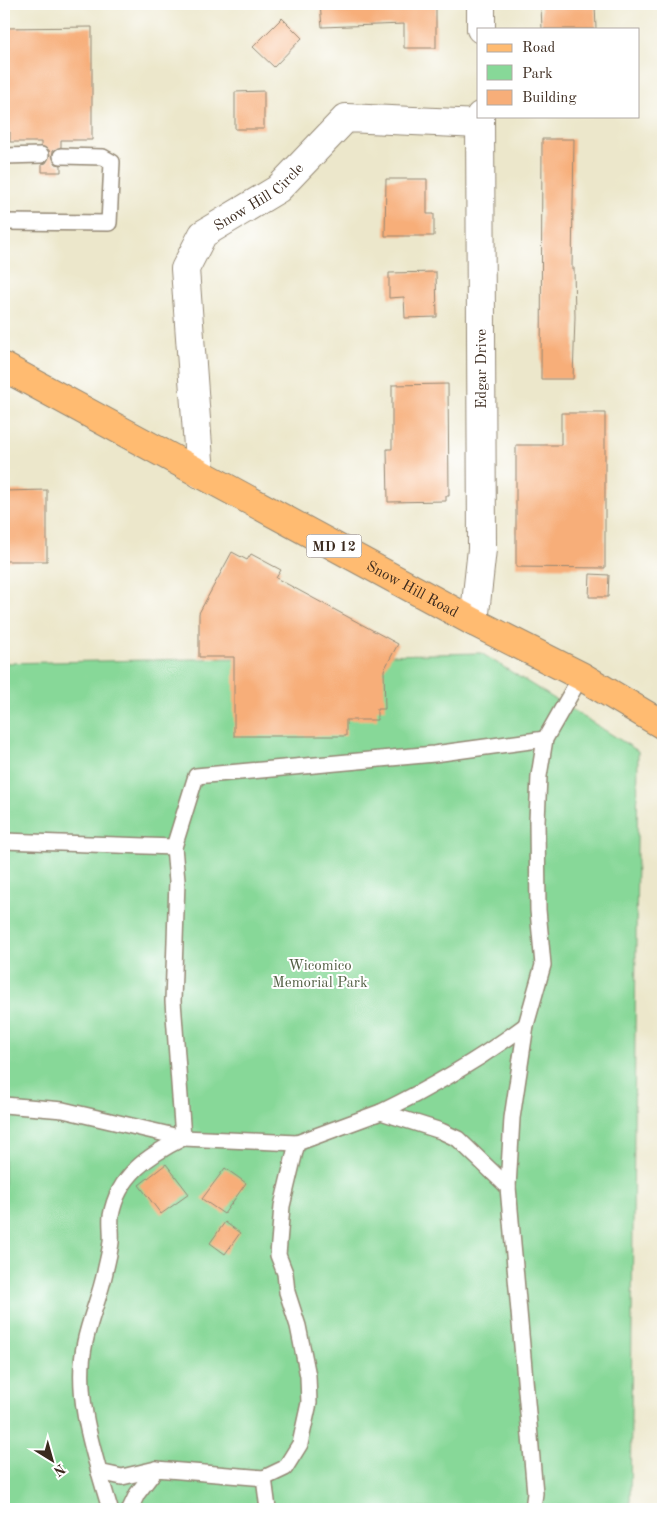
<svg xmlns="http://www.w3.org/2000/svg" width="667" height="1513" font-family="'Old Standard TT',serif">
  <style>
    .green { fill: #87d898; stroke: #61815b }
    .building { fill: #f7ae79 }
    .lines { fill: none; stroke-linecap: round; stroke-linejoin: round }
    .service-casing { stroke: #948874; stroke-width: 18 }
    .minor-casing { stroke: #948874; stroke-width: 30 }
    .primary-casing { stroke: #948874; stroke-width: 30 }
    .service { stroke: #fff; stroke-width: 15 }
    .minor { stroke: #fff; stroke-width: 28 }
    .primary { stroke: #ffbb71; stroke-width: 28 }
    .labels { text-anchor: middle; stroke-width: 4; stroke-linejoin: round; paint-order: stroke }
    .shield { fill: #fff; stroke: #766a62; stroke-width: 1 }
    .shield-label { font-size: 14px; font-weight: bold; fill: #3b2a1e }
    .street-label { font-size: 15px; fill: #3b2a1e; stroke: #fff }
    .park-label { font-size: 15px; fill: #525e43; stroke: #fff }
  </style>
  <rect width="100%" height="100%" fill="#fff"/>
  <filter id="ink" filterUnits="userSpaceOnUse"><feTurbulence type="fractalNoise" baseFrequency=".02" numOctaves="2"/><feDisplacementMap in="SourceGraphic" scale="10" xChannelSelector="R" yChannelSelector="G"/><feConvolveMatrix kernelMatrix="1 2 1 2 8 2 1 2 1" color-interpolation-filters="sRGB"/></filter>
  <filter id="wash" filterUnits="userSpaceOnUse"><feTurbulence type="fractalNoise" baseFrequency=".0096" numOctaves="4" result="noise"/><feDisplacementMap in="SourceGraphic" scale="20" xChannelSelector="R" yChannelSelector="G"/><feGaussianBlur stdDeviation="1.12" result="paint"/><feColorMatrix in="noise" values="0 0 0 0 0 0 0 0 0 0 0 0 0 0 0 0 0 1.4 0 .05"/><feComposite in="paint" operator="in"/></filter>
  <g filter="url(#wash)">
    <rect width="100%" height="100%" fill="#ece7cb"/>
    <!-- green -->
    <path class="green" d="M 481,653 L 638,751 L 630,1509 L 4,1509 L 4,663 Z"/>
    <g id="blocks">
      <!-- building -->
      <g class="building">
        <path d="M 320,4 L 436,4 L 436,48 L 404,48 L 404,24 L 322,27 Z"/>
        <path d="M 595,4 L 596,29 L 542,29 L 541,6 Z"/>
        <path d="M 282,18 L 302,38 L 274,67 L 253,47 Z"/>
        <path d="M 92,27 L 92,140 L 61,140 L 61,147 L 53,151 L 52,156 L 56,164 L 61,165 L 61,172 L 42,172 L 42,164 L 46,163 L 50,155 L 49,150 L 41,146 L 41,142 L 10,142 L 10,132 L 4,132 L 4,28 Z"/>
        <path d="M 264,91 L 264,129 L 235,129 L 235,92 Z"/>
        <path d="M 542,139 L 574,139 L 572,268 L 574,268 L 575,317 L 573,379 L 541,379 Z"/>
        <path d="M 386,179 L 427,179 L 427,214 L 434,214 L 434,236 L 385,236 Z"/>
        <path d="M 436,272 L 437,317 L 405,318 L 404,297 L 389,298 L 389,273 Z"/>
        <path d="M 448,384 L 449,496 L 446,496 L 446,501 L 388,502 L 387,449 L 392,449 L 392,385 Z"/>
        <path d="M 561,413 L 605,413 L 605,568 L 516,567 L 516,445 L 561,445 Z"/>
        <path d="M 47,490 L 47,561 L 4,561 L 4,491 Z"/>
        <path d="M 232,552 L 247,560 L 251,554 L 281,570 L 276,578 L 398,644 L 384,670 L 385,709 L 377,709 L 377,720 L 346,720 L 346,736 L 234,736 L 234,657 L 199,657 L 199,613 Z"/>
        <path d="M 590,574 L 609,575 L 608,597 L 589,597 Z"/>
        <path d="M 166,1164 L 189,1194 L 161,1214 L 139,1185 Z"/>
        <path d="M 225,1168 L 246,1183 L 224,1214 L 202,1199 Z"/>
        <path d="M 225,1222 L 240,1233 L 225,1254 L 210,1243 Z"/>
      </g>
    </g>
  </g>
  <g filter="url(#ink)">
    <use href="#blocks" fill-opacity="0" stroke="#948874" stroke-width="1"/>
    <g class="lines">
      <defs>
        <g id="service">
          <path d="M 4,156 L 41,155"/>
          <path d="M 4,222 L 109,223 L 112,162 L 103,157 L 61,156"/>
          <path d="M 4,841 L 174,847"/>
          <path d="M 4,1105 L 63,1110 L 183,1138 L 297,1143"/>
          <path d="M 381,1112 C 433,1087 480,1059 526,1025"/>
          <path d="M 508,1187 L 512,1118 L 526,1025 L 543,965 L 538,910 L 537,821 L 539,776 L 545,739 L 581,676"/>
          <path d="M 99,1472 L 122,1477 L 156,1469"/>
          <path d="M 264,1478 L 285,1468 L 300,1444 L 309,1403 L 308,1376 L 298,1326 L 287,1292 L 285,1273 L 278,1255 L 282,1206 L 297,1143 L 381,1112 L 441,1131 L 458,1139 L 508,1187 L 535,1493 L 533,1509"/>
          <path d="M 110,1509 C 95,1457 73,1397 85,1342 C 90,1318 100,1296 105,1272 C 107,1262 110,1252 111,1242 C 112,1234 110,1224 111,1216 C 118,1175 149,1155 183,1138 L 173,1001 L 177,881 L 174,847 L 196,776 L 434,754 L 545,739"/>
          <path d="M 130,1509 L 137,1494 L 156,1469 L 264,1478 L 268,1509"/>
        </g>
        <g id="minor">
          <path d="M 481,29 L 481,4"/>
          <path id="s1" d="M 200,474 L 185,269 L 203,234 L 278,189 L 346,118 L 480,124"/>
          <path d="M 474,622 L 482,549 L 480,116"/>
        </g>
        <g id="primary">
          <path id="s2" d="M 4,367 L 474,622 L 581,676 L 663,725"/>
        </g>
      </defs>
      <!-- service casing -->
      <use href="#service" class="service-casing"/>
      <!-- minor casing -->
      <use href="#minor" class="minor-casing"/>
      <!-- primary casing -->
      <use href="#primary" class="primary-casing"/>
      <!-- service -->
      <use href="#service" class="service"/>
      <!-- minor -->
      <use href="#minor" class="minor"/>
      <!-- primary -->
      <use href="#primary" class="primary"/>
    </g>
  </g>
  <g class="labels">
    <!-- shield labels -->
    <rect class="shield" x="306.5" y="534.5" width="55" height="23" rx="4"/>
    <g class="shield-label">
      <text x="334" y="551">MD 12</text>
    </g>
    <!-- street labels -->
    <g class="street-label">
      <text dy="5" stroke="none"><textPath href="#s1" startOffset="312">Snow Hill Circle</textPath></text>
      <text transform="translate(481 369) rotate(-90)" y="5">Edgar Drive</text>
      <text dy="5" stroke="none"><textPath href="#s2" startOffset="465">Snow Hill Road</textPath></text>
    </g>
    <!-- park labels -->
    <g class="park-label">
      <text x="320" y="970">Wicomico<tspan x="320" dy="17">Memorial Park</tspan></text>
    </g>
  </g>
  <!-- margin -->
  <rect width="667" height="1513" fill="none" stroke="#fff" stroke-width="20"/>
  <!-- legend -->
  <rect x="477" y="28" width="162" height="90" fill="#ffffff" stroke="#b1aaa5"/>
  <rect x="487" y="44" width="25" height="8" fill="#ffbb71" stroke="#b1aaa5"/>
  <text x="522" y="52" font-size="15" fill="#3b2a1e">Road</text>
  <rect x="487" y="65" width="25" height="15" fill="#87d898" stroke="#b1aaa5"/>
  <text x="522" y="78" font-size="15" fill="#3b2a1e">Park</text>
  <rect x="487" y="90" width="25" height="15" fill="#f7ae79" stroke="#b1aaa5"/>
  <text x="522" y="102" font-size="15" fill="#3b2a1e">Building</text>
  <!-- north arrow -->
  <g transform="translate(52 1460) rotate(143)" stroke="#ffffff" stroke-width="4" paint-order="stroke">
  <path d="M0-4L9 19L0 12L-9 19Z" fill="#3b2a1e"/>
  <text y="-8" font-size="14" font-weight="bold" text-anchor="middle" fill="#3b2a1e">N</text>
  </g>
</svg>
